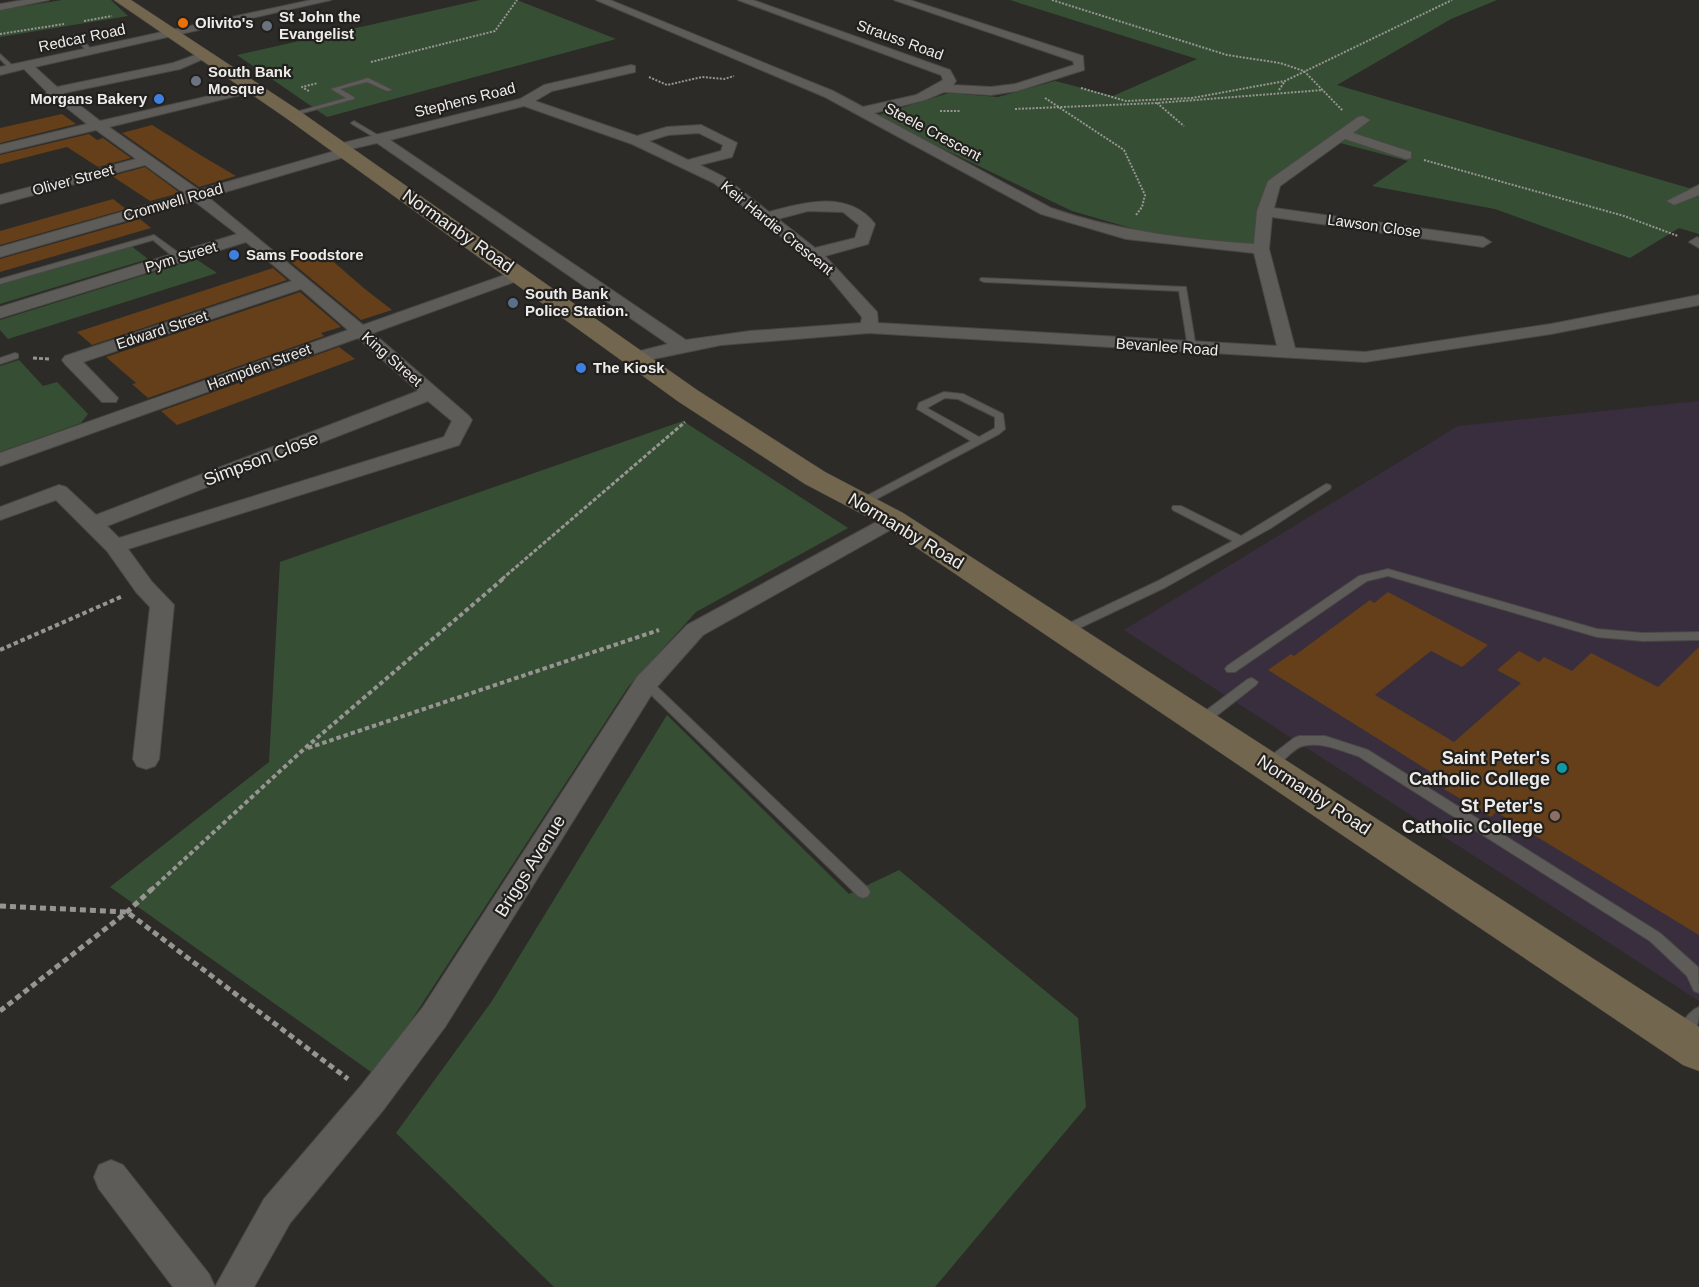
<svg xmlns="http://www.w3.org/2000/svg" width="1699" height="1287" font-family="Helvetica,sans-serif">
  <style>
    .education { fill: #392e3d }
    .green { fill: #364f34 }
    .building { fill: #643f19 }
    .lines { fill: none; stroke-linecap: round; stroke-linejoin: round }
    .lane-casing { stroke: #494845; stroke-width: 2 }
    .street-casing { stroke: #494845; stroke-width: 2 }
    .secondary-casing { stroke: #494845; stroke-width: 1 }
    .path-far3 { stroke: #979592; stroke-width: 2; stroke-dasharray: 2 1.5; stroke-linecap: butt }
    .path-far2 { stroke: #979592; stroke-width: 3; stroke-dasharray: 4 2; stroke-linecap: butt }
    .path-far1 { stroke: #979592; stroke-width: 4; stroke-dasharray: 4.5 3; stroke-linecap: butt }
    .path { stroke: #979592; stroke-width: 5; stroke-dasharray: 6 4; stroke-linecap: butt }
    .lane { fill: #5e5c59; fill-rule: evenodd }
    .street { fill: #5e5c59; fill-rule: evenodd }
    .secondary { fill: #73664e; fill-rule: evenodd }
    .food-dot { fill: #e8710a; stroke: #23211e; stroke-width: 2 }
    .worship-dot { fill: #6b7280; stroke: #23211e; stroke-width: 2 }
    .shop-dot { fill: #3f7fe0; stroke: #23211e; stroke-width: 2 }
    .service-dot { fill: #5c6f8a; stroke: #23211e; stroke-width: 2 }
    .culture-dot { fill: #0f9aa8; stroke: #23211e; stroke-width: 2 }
    .education-dot { fill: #8d6e63; stroke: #23211e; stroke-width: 2 }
    .labels { text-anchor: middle; stroke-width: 4.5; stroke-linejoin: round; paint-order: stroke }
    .far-poi-label { font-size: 15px; font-weight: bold; fill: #eeecea; stroke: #23211e; text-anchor: start }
    .far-street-label { font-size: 15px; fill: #eeecea; stroke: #23211e }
    .street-label { font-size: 18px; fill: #eeecea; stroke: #23211e }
    .poi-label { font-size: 18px; font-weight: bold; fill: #eeecea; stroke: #23211e; text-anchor: end }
  </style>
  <rect width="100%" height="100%" fill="#2d2b28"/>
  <!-- education -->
  <path class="education" d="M 1699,401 L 1699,1001 L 1124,630 L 1458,426 Z"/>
  <!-- green -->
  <g class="green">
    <path d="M 62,0 L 111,0 L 128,16 L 0,37 L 0,10 Z"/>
    <path d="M 480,0 L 517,0 L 616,39 L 327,117 L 237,55 Z"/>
    <path d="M 1010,0 L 1497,0 L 1451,19 L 1337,85 L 1699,191 L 1699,234 L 1679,228 L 1630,258 L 1495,209 L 1372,186 L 1408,161 L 1329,140 L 1267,185 L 1259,245 L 1148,233 L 1072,211 L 875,116 L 949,93 L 998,97 L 1055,81 L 1113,96 L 1197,59 Z"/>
    <path d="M 130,245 L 148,259 L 0,304 L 0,284 Z"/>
    <path d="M 196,259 L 217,273 L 8,339 L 0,330 L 0,320 Z"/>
    <path d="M 19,360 L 43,386 L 57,382 L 88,414 L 81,423 L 0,452 L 0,366 Z"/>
    <path d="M 683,421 L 848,528 L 696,612 L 628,687 L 407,1027 L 374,1074 L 110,887 L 269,762 L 280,562 Z"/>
    <path d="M 667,715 L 849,894 L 899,870 L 1078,1018 L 1086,1107 L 935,1287 L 554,1287 L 396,1133 L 492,1001 Z"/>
  </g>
  <!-- building -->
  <g class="building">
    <path d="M 62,114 L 76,124 L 0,143 L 0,128 Z"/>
    <path d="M 152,125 L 202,156 L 236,176 L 199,187 L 122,133 Z"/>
    <path d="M 89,134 L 97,140 L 103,138 L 131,158 L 98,167 L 67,147 L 0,164 L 0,155 Z"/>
    <path d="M 145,167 L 180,193 L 150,201 L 112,176 Z"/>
    <path d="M 113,199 L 126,209 L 0,245 L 0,231 Z"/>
    <path d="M 140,219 L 151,228 L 0,272 L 0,259 Z"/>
    <path d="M 322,252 L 365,289 L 392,310 L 361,320 L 291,262 Z"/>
    <path d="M 273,268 L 287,280 L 92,345 L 77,332 Z"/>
    <path d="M 300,292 L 341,327 L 321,333 L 324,336 L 148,398 L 132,384 L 136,383 L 106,357 Z"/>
    <path d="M 339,347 L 355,359 L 177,425 L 161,411 Z"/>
    <path d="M 1388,592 L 1488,645 L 1462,667 L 1431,651 L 1375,695 L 1454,742 L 1521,683 L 1497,670 L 1519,651 L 1539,662 L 1544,657 L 1572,671 L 1591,653 L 1658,687 L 1699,647 L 1699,935 L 1496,812 L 1491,817 L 1444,789 L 1450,784 L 1268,670 L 1291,654 L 1294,656 L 1370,600 L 1374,603 Z"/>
  </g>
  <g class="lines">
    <defs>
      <g id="lane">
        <path d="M 74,35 L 78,35 L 92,50 L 92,52 L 88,52 L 74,37 Z"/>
        <path d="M 0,54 L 14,67 L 14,69 L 10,69 L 0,59 Z"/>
        <path d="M 368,78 L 392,90 L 387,91 L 367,82 L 340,89 L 354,97 L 354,99 L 292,116 L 289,114 L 346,98 L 331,89 Z"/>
        <path d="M 354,121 L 381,137 L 382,138 L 377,139 L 352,124 L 351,123 Z"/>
        <path d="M 154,235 L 183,256 L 183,260 L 177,260 L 153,240 L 0,284 L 0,279 Z"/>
        <path d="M 981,278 L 1186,287 L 1196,348 L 1192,351 L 1188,348 L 1179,291 L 984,282 L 980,280 Z"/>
        <path d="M 15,353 L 18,354 L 18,358 L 0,364 L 0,358 Z"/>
        <path d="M 944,392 L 963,394 L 1003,414 L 1005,429 L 999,434 L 865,505 L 857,505 L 856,503 L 857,501 L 971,441 L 917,409 L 919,403 ZM 945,398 L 958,399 L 995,417 L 995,428 L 979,437 L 927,408 Z"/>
        <path d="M 1326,484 L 1330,485 L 1331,487 L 1330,489 L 1271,528 L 1166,587 L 1067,634 L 1063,635 L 1057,631 L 1059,628 L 1158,581 L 1233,541 L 1173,510 L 1172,508 L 1173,506 L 1181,506 L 1241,536 Z"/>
        <path d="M 1388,569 L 1597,629 L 1643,633 L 1699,632 L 1699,640 L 1643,641 L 1597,637 L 1388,576 L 1367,581 L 1235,672 L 1227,672 L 1225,669 L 1227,666 L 1359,576 Z"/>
        <path d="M 1252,678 L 1258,682 L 1256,685 L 1206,724 L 1196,724 L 1195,721 L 1196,718 L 1248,679 Z"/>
        <path d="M 646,679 L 650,680 L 868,888 L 870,892 L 868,896 L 863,898 L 858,896 L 642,686 L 640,683 Z"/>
        <path d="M 1299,736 L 1325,736 L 1368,750 L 1660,933 L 1698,967 L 1699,993 L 1694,991 L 1687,976 L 1650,941 L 1358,756 C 1342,751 1321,741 1303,746 C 1289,749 1279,773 1263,768 L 1261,765 L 1263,762 L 1294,738 Z"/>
        <path d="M 1699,1007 C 1699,1020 1697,1047 1677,1040 L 1675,1035 C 1680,1025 1689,1011 1699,1007 Z"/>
      </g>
      <g id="street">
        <path d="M 24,0 L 49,0 L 0,10 L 0,4 Z"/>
        <path d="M 311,0 L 331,0 L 35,67 L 57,87 L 173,63 L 204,52 L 210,56 L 180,69 L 64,93 L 100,121 L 257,85 L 257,91 L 109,127 L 199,190 L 335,151 L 335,145 L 520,99 L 544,85 L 631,65 L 635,66 L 635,72 L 552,91 L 535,101 L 637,136 L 667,127 L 701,125 L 737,143 L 732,157 L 700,165 L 724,177 L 769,212 C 804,202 849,190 875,224 L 868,244 L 825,256 L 877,312 L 878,323 L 1277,346 L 1254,253 L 1126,239 L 1041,214 L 825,97 L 596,0 L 610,0 L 833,91 L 863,107 L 916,95 L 943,80 L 941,75 L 738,0 L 753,0 L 950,70 L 956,81 L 953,85 L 991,87 L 1015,84 L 1074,65 L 1073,61 L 894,0 L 910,0 L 1083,56 L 1084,70 L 1017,91 L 991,95 L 944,92 L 925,100 L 874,113 L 1051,208 C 1118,231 1184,239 1254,244 L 1257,211 L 1268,181 L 1358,117 L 1363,116 L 1370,120 L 1353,133 L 1411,152 L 1411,158 L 1406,159 L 1345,139 L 1280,186 L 1274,208 L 1483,237 L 1491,242 L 1483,247 L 1272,217 L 1269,249 L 1295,348 L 1365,352 L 1551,324 L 1699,295 L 1699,305 L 1551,334 L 1365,362 L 869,333 L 721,345 L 634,363 L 628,362 L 625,358 L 628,354 L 668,344 L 377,143 L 351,149 L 351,155 L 208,197 L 363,325 L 513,272 L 519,270 L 527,275 L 525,278 L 373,333 L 469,416 L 472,420 L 459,445 L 128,549 L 152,582 L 174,605 L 159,759 L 155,766 L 146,769 L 137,766 L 133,759 L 150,607 L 136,592 L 107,551 L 56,500 L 0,520 L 0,507 L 59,485 L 66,487 L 96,515 L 418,391 L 358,338 L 0,466 L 0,453 L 348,330 L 301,289 L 83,362 L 118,398 L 116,402 L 102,402 L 65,364 L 62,360 L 65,356 L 292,281 L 246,242 L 0,318 L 0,307 L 237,234 L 194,201 L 0,257 L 0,247 L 185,194 L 145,165 L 0,204 L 0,195 L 136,159 L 96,130 L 0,153 L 0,145 L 87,124 L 52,96 L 47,95 L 46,91 L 24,69 L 0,75 L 0,67 ZM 524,106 L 632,144 L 714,183 L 823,270 L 862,317 L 861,323 L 750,331 L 686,340 L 390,140 ZM 699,133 L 723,145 L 721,151 L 688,160 L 649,141 L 668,135 ZM 808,211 L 843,212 L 859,225 L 855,238 L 815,248 L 778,219 ZM 428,401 L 452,421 L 444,437 L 119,538 L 107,526 Z"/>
        <path d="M 1699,185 L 1699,195 L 1674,205 L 1667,201 Z"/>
        <path d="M 1697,237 L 1699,238 L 1699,248 L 1689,242 Z"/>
        <path d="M 893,513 L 901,514 L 904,519 L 901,524 L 703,635 L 655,689 L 445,1027 L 384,1109 L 290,1223 L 254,1287 L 215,1287 L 264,1199 L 360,1087 L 423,1007 L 637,677 L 687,625 Z"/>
        <path d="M 111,1160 L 123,1165 L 209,1274 L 215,1287 L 173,1287 L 99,1189 L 94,1177 L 99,1165 Z"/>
      </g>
      <path id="secondary" d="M 114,0 L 131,0 L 298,110 L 697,390 L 825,472 L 903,513 L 1699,1027 L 1699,1071 L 1683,1065 L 883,525 L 805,484 L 679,402 L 286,118 Z"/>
    </defs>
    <!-- lane casing -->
    <use href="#lane" class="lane-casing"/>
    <!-- street casing -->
    <use href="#street" class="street-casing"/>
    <!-- secondary casing -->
    <use href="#secondary" class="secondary-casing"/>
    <!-- path-far3 -->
    <g class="path-far3">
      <path d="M 1052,0 L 1227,55 L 1280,63 L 1304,71 L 1343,111"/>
      <path d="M 84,21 L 112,16"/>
      <path d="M 0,34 L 64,24"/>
      <path d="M 371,62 L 495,31 L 517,0"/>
      <path d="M 649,77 L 667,85 L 702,77 L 724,79 L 734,76"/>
      <path d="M 1081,88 L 1126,101 L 1192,98 L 1285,81 L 1452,0"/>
      <path d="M 1279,90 L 1285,81"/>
      <path d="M 309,91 L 302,87 L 318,83"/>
      <path d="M 1045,98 L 1124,150 L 1145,195 L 1142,207 L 1136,215"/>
      <path d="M 1157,103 L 1184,126"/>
      <path d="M 1015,109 L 1157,103 L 1323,90"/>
      <path d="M 940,111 L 960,111"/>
      <path d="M 1424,160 L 1624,216 L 1678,236"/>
    </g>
    <!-- path-far2 -->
    <g class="path-far2">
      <path d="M 33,358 L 49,359"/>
      <path d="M 502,579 L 685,422"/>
    </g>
    <!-- path-far1 -->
    <g class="path-far1">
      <path d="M 0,650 L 123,596"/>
      <path d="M 308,748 L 659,630"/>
      <path d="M 151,890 L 304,749 L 504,578"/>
    </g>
    <!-- path -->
    <g class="path">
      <path d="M 0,906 L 127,912 L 348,1079"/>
      <path d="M 0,1011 L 127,912 L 153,888"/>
    </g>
    <!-- lane -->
    <use href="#lane" class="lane"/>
    <!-- street -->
    <use href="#street" class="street"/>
    <!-- secondary -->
    <use href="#secondary" class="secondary"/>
  </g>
  <!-- markers -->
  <circle class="food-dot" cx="183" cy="23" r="6"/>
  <g class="worship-dot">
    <circle cx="267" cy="26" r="6"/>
    <circle cx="196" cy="81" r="6"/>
  </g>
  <g class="shop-dot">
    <circle cx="159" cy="99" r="6"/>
    <circle cx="234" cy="255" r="6"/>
    <circle cx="581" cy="368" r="6"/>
  </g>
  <circle class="service-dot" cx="513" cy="303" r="6"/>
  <circle class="culture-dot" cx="1562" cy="768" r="6"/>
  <circle class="education-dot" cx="1555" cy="816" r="6"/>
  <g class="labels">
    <!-- far-poi labels -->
    <g class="far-poi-label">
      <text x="279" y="22">St John the<tspan x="279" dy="17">Evangelist</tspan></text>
      <text x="195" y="28">Olivito's</text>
      <text x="208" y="77">South Bank<tspan x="208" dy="17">Mosque</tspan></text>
      <text x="147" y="104" text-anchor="end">Morgans Bakery</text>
      <text x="246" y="260">Sams Foodstore</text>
      <text x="525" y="299">South Bank<tspan x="525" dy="17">Police Station.</tspan></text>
      <text x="593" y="373">The Kiosk</text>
    </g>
    <!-- far-street labels -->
    <g class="far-street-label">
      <text transform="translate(82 38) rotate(-12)" y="5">Redcar Road</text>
      <text transform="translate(900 40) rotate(20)" y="5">Strauss Road</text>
      <text transform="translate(465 100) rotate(-14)" y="5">Stephens Road</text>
      <text transform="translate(933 132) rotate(28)" y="5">Steele Crescent</text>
      <text transform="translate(73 180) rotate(-15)" y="5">Oliver Street</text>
      <text transform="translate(173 202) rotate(-16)" y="5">Cromwell Road</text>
      <text transform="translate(1374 226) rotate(8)" y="5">Lawson Close</text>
      <text transform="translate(777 228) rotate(39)" y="5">Keir Hardie Crescent</text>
      <text transform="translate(181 257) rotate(-17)" y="5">Pym Street</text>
      <text transform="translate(162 330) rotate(-18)" y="5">Edward Street</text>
      <text transform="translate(1167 347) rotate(4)" y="5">Bevanlee Road</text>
      <text transform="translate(392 359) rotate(41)" y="5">King Street</text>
      <text transform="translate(259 367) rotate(-20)" y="5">Hampden Street</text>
    </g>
    <!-- street labels -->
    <g class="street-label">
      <text transform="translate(458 231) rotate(35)" y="6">Normanby Road</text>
      <text transform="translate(261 459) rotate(-21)" y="6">Simpson Close</text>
      <text transform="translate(906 531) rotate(31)" y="6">Normanby Road</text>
      <text transform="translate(1314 795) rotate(33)" y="6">Normanby Road</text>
      <text transform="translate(530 866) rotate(-58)" y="6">Briggs Avenue</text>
    </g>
    <!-- poi labels -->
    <g class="poi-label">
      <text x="1550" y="764">Saint Peter's<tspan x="1550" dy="21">Catholic College</tspan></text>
      <text x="1543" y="812">St Peter's<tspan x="1543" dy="21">Catholic College</tspan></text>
    </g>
  </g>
</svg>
